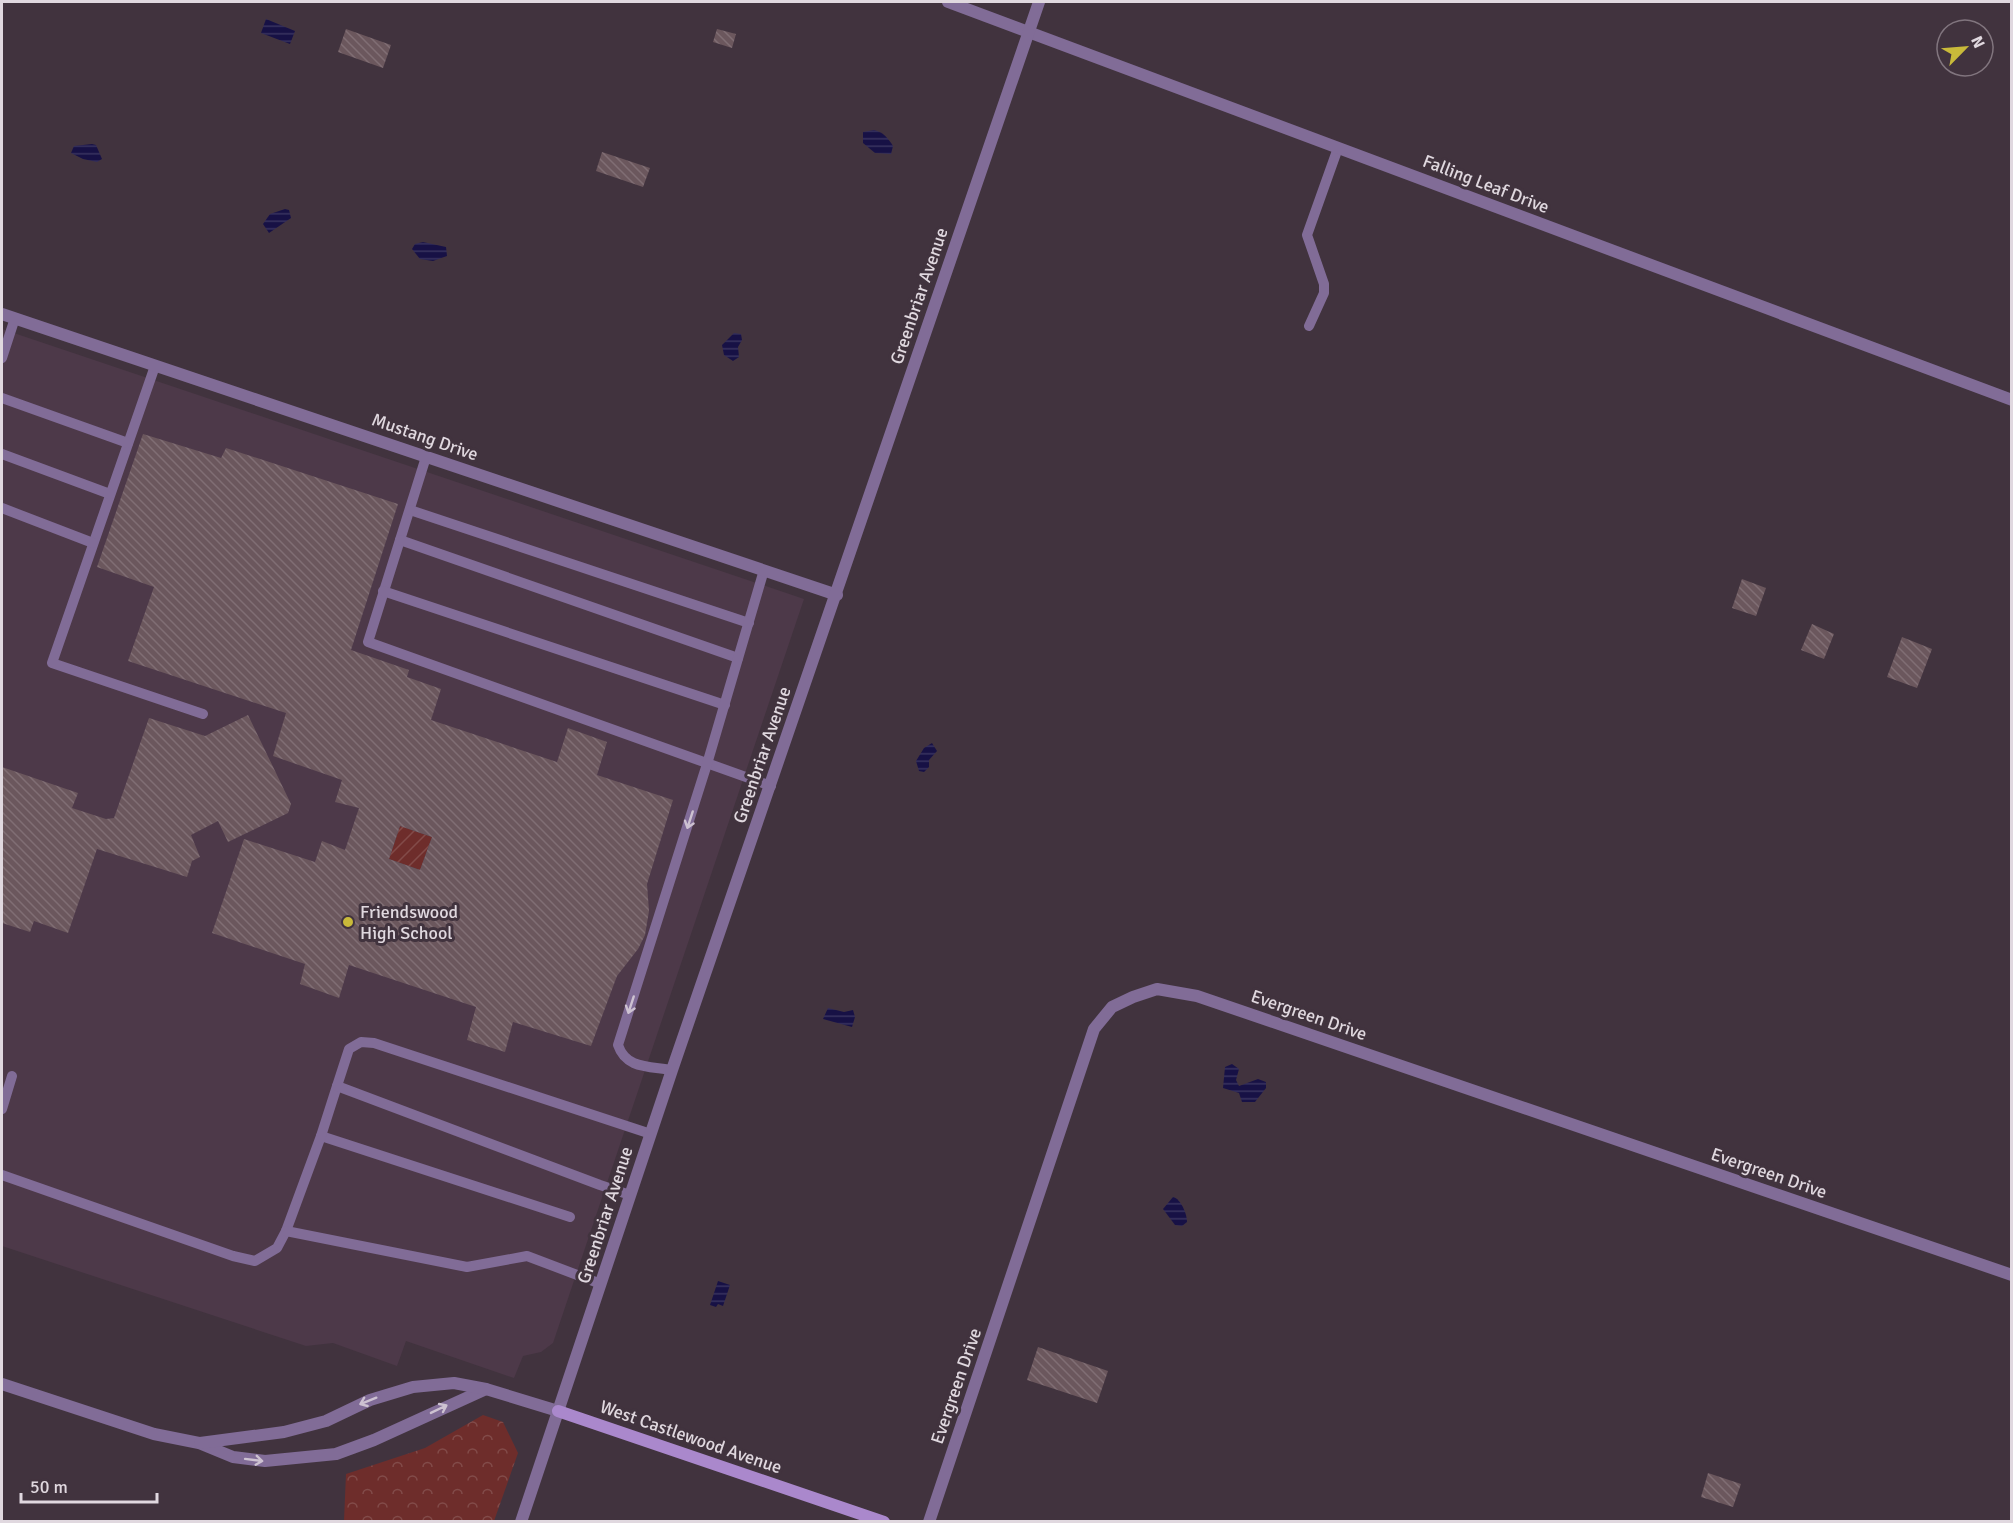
<svg xmlns="http://www.w3.org/2000/svg" width="2013" height="1523" font-family="Signika,sans-serif">
  <style>
    .built { fill: #4d3949 }
    .park { fill: url(#park-crowns) }
    .garden { fill: url(#garden-furrows) }
    .water { fill: url(#water-rules) }
    .building { fill: url(#building-back-hatch); fill-rule: evenodd }
    .lines { fill: none; stroke-linecap: round; stroke-linejoin: round }
    .lane { stroke: #816c97; stroke-width: 10 }
    .street { stroke: #816c97; stroke-width: 12 }
    .secondary { stroke: #a8c; stroke-width: 12 }
    .oneway { stroke: #cdc2d1 }
    .poi-dot { fill: #c9ba3a; stroke: #41333e; stroke-width: 2 }
    .labels { text-anchor: middle; stroke-width: 6; stroke-linejoin: round; paint-order: stroke }
    .street-label { font-size: 18px; fill: #e0d8df; stroke: #41333e }
    .poi-label { font-size: 18px; fill: #e0d8df; stroke: #41333e; text-anchor: start }
  </style>
  <defs>
    <pattern id="park-crowns" width="20" height="18" patternUnits="userSpaceOnUse" patternTransform="scale(1.5)"><rect width="20" height="18" fill="#6e2d2b"/><path d="M2 6a3 3 0 1 1 6 0M12 15a3 3 0 1 1 6 0" fill="none" stroke="#824b49"/></pattern>
    <pattern id="garden-furrows" width="10" height="10" patternUnits="userSpaceOnUse" patternTransform="scale(1.5)"><rect width="10" height="10" fill="#6e2d2b"/><path d="M-1 1l2-2M0 10L10 0M9 11l2-2" fill="none" stroke="#824b49"/></pattern>
    <pattern id="water-rules" width="6" height="5" patternUnits="userSpaceOnUse" patternTransform="scale(1.5)"><rect width="6" height="5" fill="#171145"/><path d="M0 2.5h6" fill="none" stroke="#38335f"/></pattern>
    <pattern id="building-back-hatch" width="6" height="6" patternUnits="userSpaceOnUse" patternTransform="scale(1.5)"><rect width="6" height="6" fill="#6b575d"/><path d="M-1 5l2 2M0 0l6 6M5-1l2 2" fill="none" stroke="#806e74"/></pattern>
  </defs>
  <rect width="100%" height="100%" fill="#41333e"/>
  <!-- built -->
  <path class="built" d="M 2,329 L 804,599 L 553,1343 L 541,1352 L 523,1356 L 514,1378 L 406,1341 L 397,1366 L 333,1343 L 306,1346 L 2,1246 Z"/>
  <!-- park -->
  <path class="park" d="M 483,1415 L 503,1422 L 518,1453 L 494,1521 L 344,1521 L 346,1474 L 425,1448 Z"/>
  <!-- garden -->
  <path class="garden" d="M 400,826 L 432,837 L 420,870 L 389,859 Z"/>
  <!-- water -->
  <g class="water">
    <path d="M 266,19 L 295,31 L 290,44 L 261,33 Z"/>
    <path d="M 874,130 C 883,132 888,138 893,146 L 891,154 L 875,153 L 863,143 L 863,132 Z"/>
    <path d="M 92,144 L 96,145 L 102,159 L 97,162 L 83,159 L 71,153 L 74,146 Z"/>
    <path d="M 285,209 L 289,210 L 291,218 L 269,233 L 263,224 L 270,214 Z"/>
    <path d="M 423,242 L 446,247 L 447,256 L 433,261 L 420,259 L 412,249 L 415,244 Z"/>
    <path d="M 734,333 L 741,334 L 742,340 L 738,347 L 739,357 L 733,361 L 724,355 L 722,345 Z"/>
    <path d="M 932,743 L 937,751 L 929,760 L 929,767 L 924,772 L 919,771 L 916,761 L 924,748 Z"/>
    <path d="M 828,1008 L 844,1012 L 853,1010 L 855,1017 L 852,1027 L 823,1019 Z"/>
    <path d="M 1232,1064 L 1239,1069 L 1236,1080 L 1239,1086 L 1258,1079 L 1266,1082 L 1266,1088 L 1255,1102 L 1242,1102 L 1239,1093 L 1223,1088 L 1225,1067 Z"/>
    <path d="M 1173,1197 C 1181,1199 1187,1214 1187,1222 L 1182,1226 L 1175,1225 L 1163,1209 Z"/>
    <path d="M 718,1281 L 730,1285 L 723,1306 L 718,1304 L 716,1307 L 710,1305 Z"/>
  </g>
  <!-- building -->
  <g class="building">
    <path d="M 346,29 L 391,45 L 383,68 L 338,52 Z"/>
    <path d="M 717,29 L 736,34 L 732,48 L 713,42 Z"/>
    <path d="M 602,152 L 650,168 L 643,187 L 596,171 Z"/>
    <path d="M 143,434 L 221,458 L 226,448 L 398,504 L 351,650 L 409,670 L 407,677 L 441,689 L 431,720 L 557,762 L 568,728 L 607,742 L 597,775 L 673,800 L 647,884 L 649,911 L 645,935 L 638,949 L 617,976 L 591,1046 L 513,1022 L 505,1052 L 467,1040 L 476,1007 L 349,965 L 339,998 L 300,984 L 305,964 L 212,933 L 244,839 L 315,862 L 322,841 L 345,850 L 359,808 L 335,802 L 342,780 L 273,756 L 286,713 L 128,661 L 154,587 L 97,567 ZM 400,826 L 432,837 L 420,870 L 389,859 Z"/>
    <path d="M 1742,579 L 1766,588 L 1756,616 L 1732,608 Z"/>
    <path d="M 1812,624 L 1834,634 L 1824,659 L 1801,650 Z"/>
    <path d="M 1902,637 L 1932,649 L 1917,688 L 1887,677 Z"/>
    <path d="M 248,715 L 291,804 L 288,813 L 228,842 L 218,821 L 191,835 L 200,857 L 192,861 L 187,877 L 97,849 L 68,933 L 34,921 L 30,932 L 2,923 L 2,767 L 78,793 L 72,808 L 106,819 L 114,818 L 149,718 L 205,736 Z"/>
    <path d="M 1038,1347 L 1108,1371 L 1097,1403 L 1027,1380 Z"/>
    <path d="M 1708,1473 L 1741,1484 L 1733,1507 L 1701,1497 Z"/>
  </g>
  <g class="lines">
    <!-- lane -->
    <g class="lane">
      <path d="M 1309,326 L 1324,293 L 1324,284 L 1307,235 L 1338,148"/>
      <path d="M 2,358 L 15,318"/>
      <path d="M 155,366 L 52,663 L 203,714"/>
      <path d="M 2,398 L 128,443"/>
      <path d="M 2,454 L 110,494"/>
      <path d="M 426,457 L 368,642 L 771,786"/>
      <path d="M 2,508 L 93,543"/>
      <path d="M 410,510 L 749,623"/>
      <path d="M 400,540 L 738,658"/>
      <path d="M 383,591 L 725,705"/>
      <path d="M 672,1070 C 649,1066 626,1069 618,1045 L 707,764 L 764,570"/>
      <path d="M 2,1109 L 12,1076"/>
      <path d="M 321,1136 L 570,1217"/>
      <path d="M 2,1175 L 233,1256 L 255,1261 L 277,1248 L 286,1231 L 321,1136 L 337,1086"/>
      <path d="M 630,1195 L 600,1185 L 337,1086 L 349,1049 L 361,1042 L 374,1043 L 651,1134"/>
      <path d="M 286,1231 L 467,1267 L 527,1256 L 601,1284"/>
    </g>
    <!-- street -->
    <g class="street">
      <path d="M 948,2 L 2012,400"/>
      <path d="M 2,314 L 837,595"/>
      <path d="M 2,1384 L 154,1434 L 199,1443 L 233,1457 L 265,1461 L 336,1454 L 374,1440 L 486,1389"/>
      <path d="M 200,1443 L 284,1432 L 326,1421 L 370,1400 L 413,1387 L 454,1383 L 486,1389 L 558,1411"/>
      <path d="M 521,1522 L 672,1070 L 1039,2"/>
      <path d="M 929,1522 L 1094,1029 L 1112,1007 L 1133,997 L 1157,989 L 1197,996 L 2012,1275"/>
    </g>
    <!-- secondary -->
    <path class="secondary" d="M 558,1411 L 884,1522"/>
  </g>
  <!-- one-way arrows -->
  <defs><path id="oneway-shaft" d="M-6 0H5M1.5-3L5.5 0L1.5 3" fill="none" stroke-width="1.6" stroke-linecap="round" stroke-linejoin="round" transform="scale(1.5)"/></defs>
  <g class="oneway">
    <use href="#oneway-shaft" transform="translate(690 820) rotate(108)"/>
    <use href="#oneway-shaft" transform="translate(631 1005) rotate(108)"/>
    <use href="#oneway-shaft" transform="translate(368 1401) rotate(158)"/>
    <use href="#oneway-shaft" transform="translate(439 1409) rotate(-26)"/>
    <use href="#oneway-shaft" transform="translate(254 1460) rotate(7)"/>
  </g>
  <!-- markers -->
  <circle class="poi-dot" cx="348" cy="922" r="6"/>
  <g class="labels">
    <!-- street labels -->
    <g class="street-label">
      <text transform="translate(1486 184) rotate(21)" y="6">Falling Leaf Drive</text>
      <text transform="translate(919 296) rotate(-71)" y="6">Greenbriar Avenue</text>
      <text transform="translate(425 437) rotate(19)" y="6">Mustang Drive</text>
      <text transform="translate(762 755) rotate(-71)" y="6">Greenbriar Avenue</text>
      <text transform="translate(1309 1015) rotate(19)" y="6">Evergreen Drive</text>
      <text transform="translate(1769 1173) rotate(19)" y="6">Evergreen Drive</text>
      <text transform="translate(605 1215) rotate(-72)" y="6">Greenbriar Avenue</text>
      <text transform="translate(956 1386) rotate(-71)" y="6">Evergreen Drive</text>
      <text transform="translate(691 1437) rotate(19)" y="6">West Castlewood Avenue</text>
    </g>
    <!-- poi labels -->
    <g class="poi-label">
      <text x="360" y="918">Friendswood<tspan x="360" dy="21">High School</tspan></text>
    </g>
  </g>
  <!-- border -->
  <rect width="2013" height="1523" fill="none" stroke="#e0d8df" stroke-width="6"/>
  <!-- north arrow -->
  <g transform="translate(1965 48) rotate(65)"><circle r="28" fill="#41333e" stroke="#81757e" stroke-width="1.5"/>
  <path d="M0-4.5L10 22L0 15L-10 22Z" fill="#c9ba3a"/>
  <text y="-9" font-size="16" font-weight="bold" text-anchor="middle" fill="#e0d8df">N</text>
  </g>
  <!-- scale -->
  <path d="M21 1493v9h136v-9" fill="none" stroke="#e0d8df" stroke-width="3"/>
  <text x="30" y="1493" font-size="18" fill="#e0d8df" stroke="#41333e" stroke-width="4.5" paint-order="stroke">50 m</text>
</svg>
